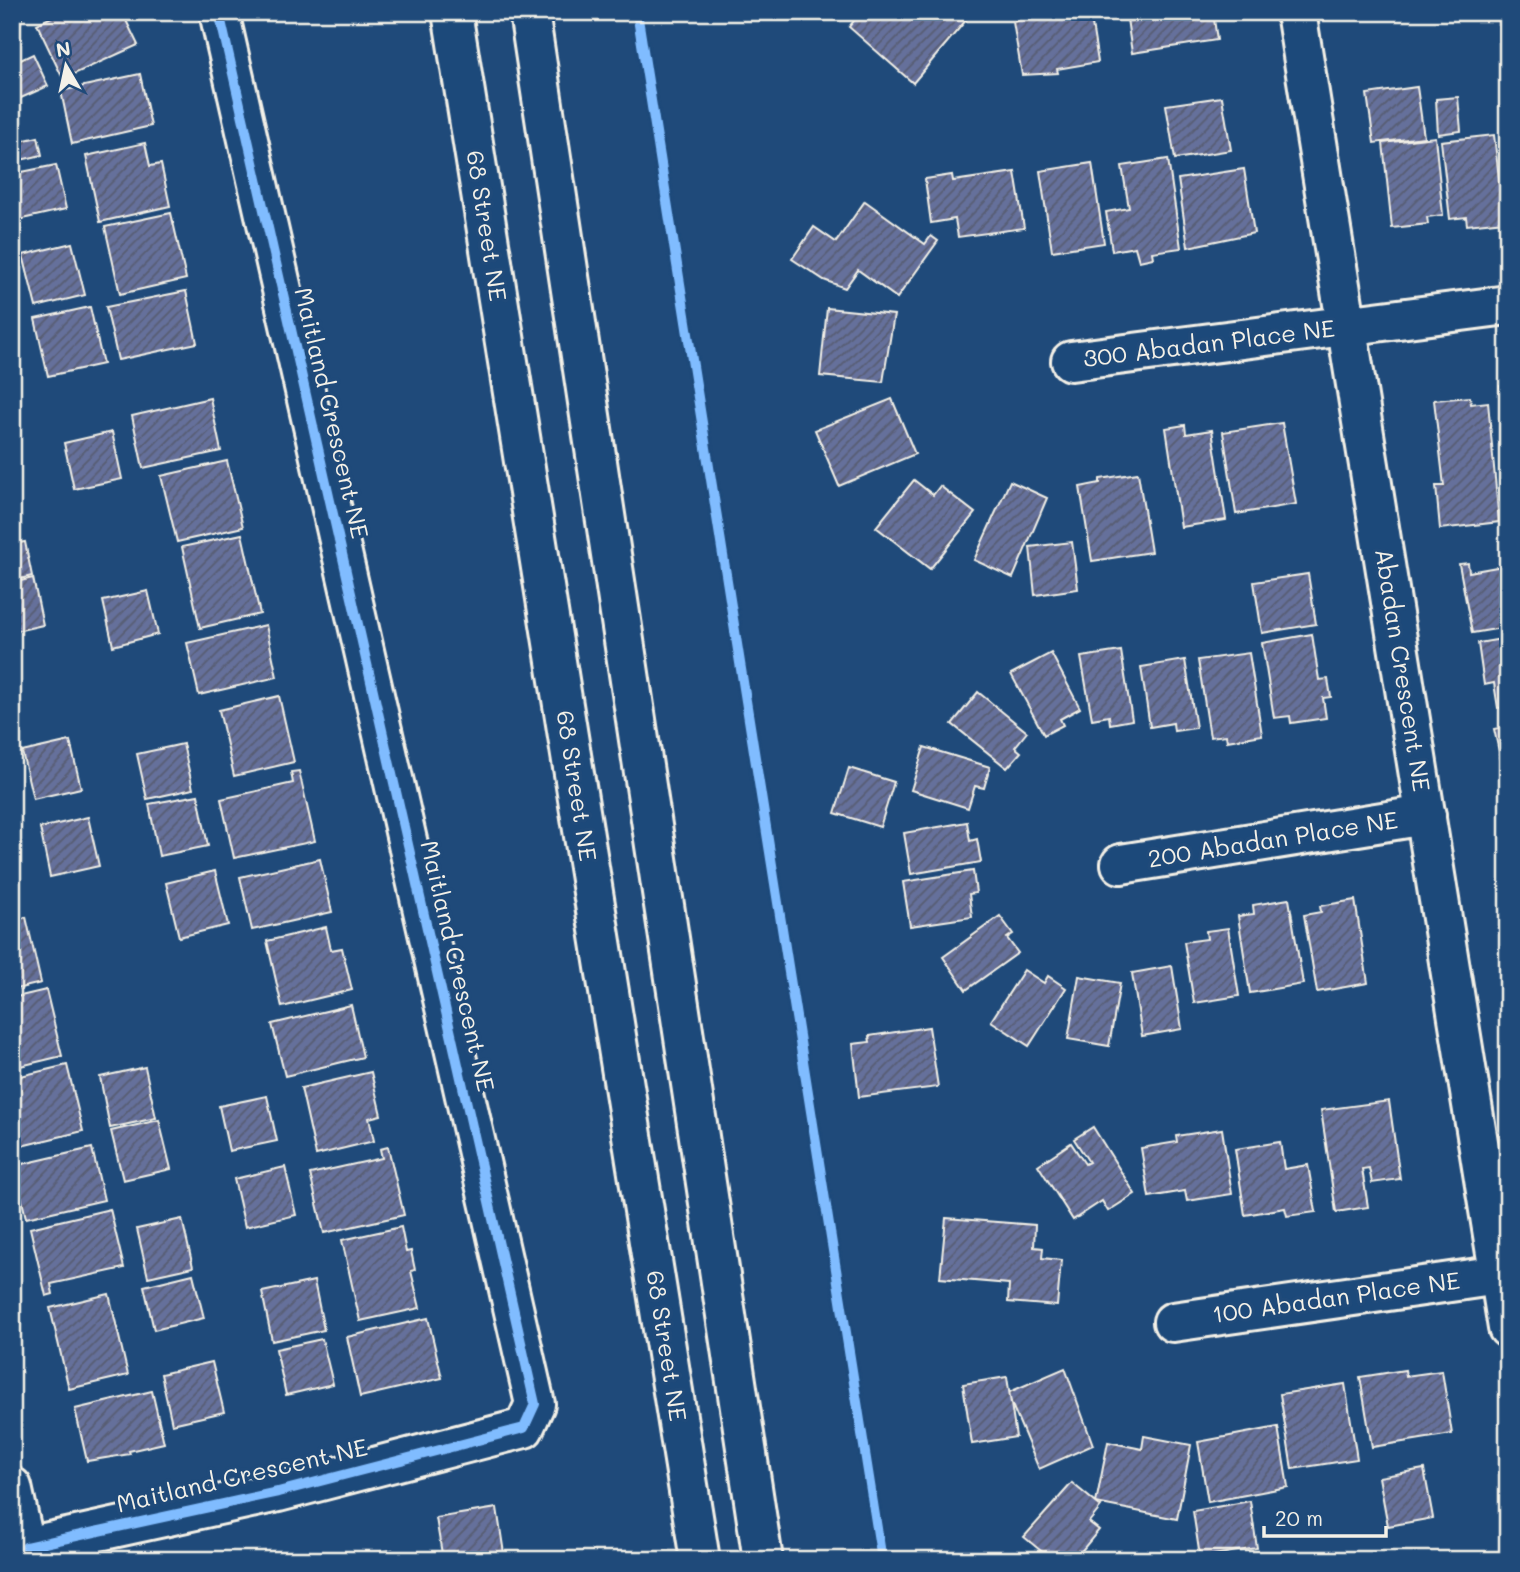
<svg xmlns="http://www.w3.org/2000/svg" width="1520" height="1572" font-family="Mali,sans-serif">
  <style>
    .building { fill: url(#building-hatch); stroke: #f4f1e8; stroke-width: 2 }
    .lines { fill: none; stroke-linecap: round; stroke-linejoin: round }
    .minor-casing { stroke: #f4f1e8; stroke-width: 44 }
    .secondary-casing { stroke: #f4f1e8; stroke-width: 44 }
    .minor { stroke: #1f4a7a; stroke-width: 38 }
    .secondary { stroke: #1f4a7a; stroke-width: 38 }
    .cycleway-casing { stroke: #1f4a7a; stroke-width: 15 }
    .cycleway { stroke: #80bcff; stroke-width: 10 }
    .labels { text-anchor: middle; stroke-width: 7; stroke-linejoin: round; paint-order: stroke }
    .street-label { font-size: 24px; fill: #f4f1e8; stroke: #1f4a7a }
  </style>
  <defs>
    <pattern id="building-hatch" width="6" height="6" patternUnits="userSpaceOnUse" patternTransform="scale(1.75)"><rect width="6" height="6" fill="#65709b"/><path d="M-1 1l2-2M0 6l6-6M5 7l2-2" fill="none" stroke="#575c70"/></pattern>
  </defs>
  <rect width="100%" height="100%" fill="#1f4a7a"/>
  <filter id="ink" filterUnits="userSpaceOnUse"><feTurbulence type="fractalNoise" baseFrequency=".0143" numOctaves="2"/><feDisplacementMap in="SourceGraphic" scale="14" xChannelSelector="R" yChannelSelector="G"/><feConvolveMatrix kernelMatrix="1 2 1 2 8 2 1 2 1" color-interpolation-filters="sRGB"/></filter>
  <g filter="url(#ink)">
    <!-- building -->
    <g class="building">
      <path d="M 12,12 L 23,12 L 20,25 L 12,23 Z"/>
      <path d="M 62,12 L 122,12 L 138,45 L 63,79 L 37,24 Z"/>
      <path d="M 861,12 L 960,12 L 967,19 L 913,83 L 849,27 Z"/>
      <path d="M 1042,12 L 1090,12 L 1098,62 L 1057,69 L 1058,73 L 1022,75 L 1013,22 Z"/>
      <path d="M 1126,12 L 1213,12 L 1217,40 L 1132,53 Z"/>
      <path d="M 1349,12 L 1402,12 L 1402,13 L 1350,18 Z"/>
      <path d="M 33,54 L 48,86 L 12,102 L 12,64 Z"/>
      <path d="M 140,74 L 151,126 L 72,144 L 61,91 Z"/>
      <path d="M 1417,87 L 1424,137 L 1374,143 L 1367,94 Z"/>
      <path d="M 1222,97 L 1231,150 L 1175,159 L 1166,105 Z"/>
      <path d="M 1458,97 L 1461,131 L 1438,134 L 1436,99 Z"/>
      <path d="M 1494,135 L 1504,221 L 1467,225 L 1466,217 L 1450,219 L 1441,141 Z"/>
      <path d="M 38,137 L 42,155 L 12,162 L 12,143 Z"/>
      <path d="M 1435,137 L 1443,215 L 1427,217 L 1428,224 L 1392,228 L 1383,143 Z"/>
      <path d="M 145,143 L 150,166 L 161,164 L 170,206 L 100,222 L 86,156 Z"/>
      <path d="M 1168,159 L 1181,248 L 1152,252 L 1153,258 L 1139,261 L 1135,247 L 1112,251 L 1106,212 L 1129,208 L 1122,166 Z"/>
      <path d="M 1092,163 L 1104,243 L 1052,251 L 1040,171 Z"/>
      <path d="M 56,165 L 66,209 L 18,220 L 12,174 Z"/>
      <path d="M 1244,169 L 1254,233 L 1188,247 L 1178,179 Z"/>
      <path d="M 1015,172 L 1024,228 L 958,237 L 955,219 L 931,223 L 925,179 L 952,175 L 953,181 Z"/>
      <path d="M 865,201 L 925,244 L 931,236 L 938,241 L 897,298 L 858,270 L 845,288 L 824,280 L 792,259 L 814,227 L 836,242 Z"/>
      <path d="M 171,213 L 186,279 L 120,294 L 105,227 Z"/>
      <path d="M 72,243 L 85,295 L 36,307 L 23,255 Z"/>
      <path d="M 186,291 L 197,343 L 118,360 L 106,307 Z"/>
      <path d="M 90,307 L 103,364 L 48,376 L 35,319 Z"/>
      <path d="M 827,308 L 894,315 L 883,382 L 820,376 Z"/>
      <path d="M 1508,385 L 1508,455 L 1500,386 Z"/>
      <path d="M 1470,397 L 1471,404 L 1488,402 L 1499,522 L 1440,529 L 1436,486 L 1444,486 L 1434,400 Z"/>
      <path d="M 210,398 L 221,451 L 143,468 L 132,416 Z"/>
      <path d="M 892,399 L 915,454 L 839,486 L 815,430 Z"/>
      <path d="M 1282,423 L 1296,504 L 1236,514 L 1223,432 Z"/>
      <path d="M 1185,425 L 1186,434 L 1212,430 L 1226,520 L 1181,527 L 1166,428 Z"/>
      <path d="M 112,432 L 122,479 L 74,489 L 64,443 Z"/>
      <path d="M 227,461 L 243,527 L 177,542 L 161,476 Z"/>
      <path d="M 1138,473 L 1151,552 L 1092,561 L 1080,487 L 1100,483 L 1100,479 Z"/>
      <path d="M 914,480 L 933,495 L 940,486 L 975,513 L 930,569 L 876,527 Z"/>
      <path d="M 1010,481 L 1047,498 L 1013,578 L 974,560 Z"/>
      <path d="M 242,534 L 260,614 L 200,628 L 182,547 Z"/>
      <path d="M 25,542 L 32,576 L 12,581 L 12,544 Z"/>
      <path d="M 1072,542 L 1078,589 L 1035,595 L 1030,547 Z"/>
      <path d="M 1468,563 L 1469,572 L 1508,565 L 1508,627 L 1472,633 L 1459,564 Z"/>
      <path d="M 1308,574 L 1316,624 L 1262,633 L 1254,582 Z"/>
      <path d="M 33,578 L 43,625 L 12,632 L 12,583 Z"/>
      <path d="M 148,591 L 158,634 L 113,646 L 103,601 Z"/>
      <path d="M 266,625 L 277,677 L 199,695 L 187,643 Z"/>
      <path d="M 1312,634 L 1319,680 L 1328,679 L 1331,697 L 1323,698 L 1326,718 L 1291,723 L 1290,716 L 1274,718 L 1262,643 Z"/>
      <path d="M 1508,638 L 1508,707 L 1498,708 L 1494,683 L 1484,685 L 1478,643 Z"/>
      <path d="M 1121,651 L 1132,720 L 1110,724 L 1109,716 L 1092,719 L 1081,657 Z"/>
      <path d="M 1051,653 L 1080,708 L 1060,719 L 1063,725 L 1044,735 L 1011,674 Z"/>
      <path d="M 1249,653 L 1262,735 L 1227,741 L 1226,735 L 1210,737 L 1198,660 Z"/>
      <path d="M 1185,660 L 1196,728 L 1174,731 L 1173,723 L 1150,727 L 1141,667 Z"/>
      <path d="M 978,692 L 1027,732 L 1015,747 L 1021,752 L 1007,768 L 952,724 Z"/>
      <path d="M 279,696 L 294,762 L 234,776 L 219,710 Z"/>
      <path d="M 1508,726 L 1508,787 L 1507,787 L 1494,729 Z"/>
      <path d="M 70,741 L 81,788 L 33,799 L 22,752 Z"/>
      <path d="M 183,744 L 193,789 L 147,799 L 137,754 Z"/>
      <path d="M 924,747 L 990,767 L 984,788 L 975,786 L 968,808 L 911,790 Z"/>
      <path d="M 849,768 L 894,782 L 880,827 L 835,813 Z"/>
      <path d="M 299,771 L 315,841 L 234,858 L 221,799 L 293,783 L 291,772 Z"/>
      <path d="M 198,795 L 208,846 L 159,856 L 149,804 Z"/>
      <path d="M 88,817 L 99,866 L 50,877 L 40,828 Z"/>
      <path d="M 967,822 L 970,841 L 977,839 L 981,862 L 911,874 L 904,833 Z"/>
      <path d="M 320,859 L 332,912 L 252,930 L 240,877 Z"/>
      <path d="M 215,871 L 228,925 L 179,937 L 166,883 Z"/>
      <path d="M 973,871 L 976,893 L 969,894 L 972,917 L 910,926 L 903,882 Z"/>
      <path d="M 12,872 L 21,910 L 12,912 Z"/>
      <path d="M 1289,899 L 1303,984 L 1250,993 L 1238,916 L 1254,914 L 1253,905 Z"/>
      <path d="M 1355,900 L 1368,983 L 1317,992 L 1304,915 L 1321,912 L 1320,906 Z"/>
      <path d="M 1000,916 L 1013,934 L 1007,938 L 1018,953 L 966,990 L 943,957 Z"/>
      <path d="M 26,917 L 41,983 L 12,990 L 12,921 Z"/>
      <path d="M 326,927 L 331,950 L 342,948 L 352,990 L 282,1007 L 267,941 Z"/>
      <path d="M 1228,928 L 1239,996 L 1194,1003 L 1184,942 L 1207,939 L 1206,931 Z"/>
      <path d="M 1172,966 L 1182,1029 L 1142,1036 L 1132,973 Z"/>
      <path d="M 1024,970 L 1044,983 L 1048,976 L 1066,988 L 1029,1046 L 991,1021 Z"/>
      <path d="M 1079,976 L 1120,983 L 1109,1046 L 1068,1039 Z"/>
      <path d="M 46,990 L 62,1056 L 12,1068 L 12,998 Z"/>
      <path d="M 351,1005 L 363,1057 L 285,1076 L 272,1024 Z"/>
      <path d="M 929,1027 L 938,1087 L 859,1097 L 853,1044 L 870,1042 L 869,1036 Z"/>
      <path d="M 67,1065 L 83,1131 L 17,1147 L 12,1128 L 12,1078 Z"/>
      <path d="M 145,1067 L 156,1118 L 110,1128 L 100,1077 Z"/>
      <path d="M 371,1072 L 381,1115 L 369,1118 L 374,1141 L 316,1155 L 301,1088 Z"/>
      <path d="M 267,1096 L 277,1141 L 229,1151 L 219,1106 Z"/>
      <path d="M 1389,1101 L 1400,1179 L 1372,1183 L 1369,1168 L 1362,1169 L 1368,1207 L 1336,1212 L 1321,1110 Z"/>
      <path d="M 159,1120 L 171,1169 L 123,1180 L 111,1131 Z"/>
      <path d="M 1093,1127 L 1135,1194 L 1108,1211 L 1102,1201 L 1073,1220 L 1038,1165 L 1071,1143 L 1085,1164 L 1089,1162 L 1074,1139 Z"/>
      <path d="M 1222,1129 L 1232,1194 L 1187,1201 L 1185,1191 L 1149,1197 L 1141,1148 L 1177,1142 L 1176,1136 Z"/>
      <path d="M 1280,1142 L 1284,1169 L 1308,1165 L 1316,1212 L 1287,1216 L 1285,1208 L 1245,1215 L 1235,1149 Z"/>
      <path d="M 388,1147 L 404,1215 L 324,1233 L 310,1174 L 382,1158 L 380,1149 Z"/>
      <path d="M 92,1148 L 104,1200 L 26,1218 L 14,1166 Z"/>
      <path d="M 285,1167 L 296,1215 L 245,1227 L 234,1179 Z"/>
      <path d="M 110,1209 L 124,1268 L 51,1284 L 53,1294 L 46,1296 L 30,1228 Z"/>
      <path d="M 946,1218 L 1035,1225 L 1034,1247 L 1043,1248 L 1042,1258 L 1061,1260 L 1057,1306 L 1008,1302 L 1009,1284 L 940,1278 Z"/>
      <path d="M 182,1219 L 193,1267 L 148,1277 L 137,1229 Z"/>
      <path d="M 401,1227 L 406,1252 L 411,1251 L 415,1270 L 411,1271 L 420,1308 L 360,1321 L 342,1240 Z"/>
      <path d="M 193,1274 L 204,1318 L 154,1330 L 144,1286 Z"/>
      <path d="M 314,1281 L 324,1330 L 272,1341 L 262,1292 Z"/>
      <path d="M 109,1294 L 128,1375 L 69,1389 L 50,1308 Z"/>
      <path d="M 428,1318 L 442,1378 L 360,1397 L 347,1337 Z"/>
      <path d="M 322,1339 L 333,1384 L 286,1395 L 276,1349 Z"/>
      <path d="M 212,1362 L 224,1412 L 172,1424 L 161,1374 Z"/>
      <path d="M 1065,1368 L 1093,1445 L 1039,1469 L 1007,1393 Z"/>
      <path d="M 1405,1370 L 1406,1376 L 1442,1371 L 1452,1434 L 1372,1447 L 1360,1377 Z"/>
      <path d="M 1007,1377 L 1016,1437 L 972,1444 L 963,1384 Z"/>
      <path d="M 1345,1384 L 1357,1459 L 1292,1469 L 1280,1394 Z"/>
      <path d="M 152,1391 L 164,1443 L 129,1451 L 130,1454 L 87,1461 L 75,1409 Z"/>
      <path d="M 1278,1427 L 1288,1487 L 1208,1502 L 1198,1442 Z"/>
      <path d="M 1144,1436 L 1191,1445 L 1177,1519 L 1096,1503 L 1108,1442 L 1142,1449 Z"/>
      <path d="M 1424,1469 L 1433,1518 L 1388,1526 L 1379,1477 Z"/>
      <path d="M 1072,1483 L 1101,1507 L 1089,1522 L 1099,1530 L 1074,1560 L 1052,1560 L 1024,1537 Z"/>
      <path d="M 1250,1501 L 1257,1548 L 1200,1557 L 1193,1511 Z"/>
      <path d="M 497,1508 L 505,1560 L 443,1560 L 436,1518 Z"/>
      <path d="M 392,1550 L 393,1560 L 374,1560 L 373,1553 Z"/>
    </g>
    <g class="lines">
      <defs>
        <g id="minor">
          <path d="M 1296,12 L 1508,1328"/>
          <path d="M 1071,361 L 1508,305"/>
          <path d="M 1121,864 L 1426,815"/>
          <path d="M 1173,1322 L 1499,1275"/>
          <path d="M 12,1487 L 28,1560"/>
          <path d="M 26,1547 L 278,1492 L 524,1428 L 535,1404 L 219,12"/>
        </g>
        <g id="secondary">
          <path d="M 452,12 L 700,1560"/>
          <path d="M 529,12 L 763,1560"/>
        </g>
      </defs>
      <!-- minor casing -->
      <use href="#minor" class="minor-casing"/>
      <!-- secondary casing -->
      <use href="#secondary" class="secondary-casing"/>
      <!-- minor -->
      <use href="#minor" class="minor"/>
      <!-- secondary -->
      <use href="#secondary" class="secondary"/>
      <defs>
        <g id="cycleway">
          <path d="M 637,12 L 882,1560"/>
          <path d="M 26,1547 L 278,1492 L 524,1428 L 535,1404 L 219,12"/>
        </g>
      </defs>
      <!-- cycleway casing -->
      <use href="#cycleway" class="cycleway-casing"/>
      <!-- cycleway -->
      <use href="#cycleway" class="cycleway"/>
    </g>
  </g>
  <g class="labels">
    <!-- street labels -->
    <g class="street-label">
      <text transform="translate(486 226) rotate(81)" y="8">68 Street NE</text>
      <text transform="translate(1209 344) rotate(-7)" y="8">300 Abadan Place NE</text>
      <text transform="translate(331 413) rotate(77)" y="8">Maitland Crescent NE</text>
      <text transform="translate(1402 670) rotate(81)" y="8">Abadan Crescent NE</text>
      <text transform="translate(576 786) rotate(81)" y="8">68 Street NE</text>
      <text transform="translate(1273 840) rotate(-9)" y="8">200 Abadan Place NE</text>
      <text transform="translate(457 966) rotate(77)" y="8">Maitland Crescent NE</text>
      <text transform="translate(1336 1298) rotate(-8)" y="8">100 Abadan Place NE</text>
      <text transform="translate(666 1346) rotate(81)" y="8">68 Street NE</text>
      <text transform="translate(242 1476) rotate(-13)" y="8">Maitland Crescent NE</text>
    </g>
  </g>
  <!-- margin -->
  <rect width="1520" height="1572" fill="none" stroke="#1f4a7a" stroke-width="42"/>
  <rect x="21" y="21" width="1478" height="1530" fill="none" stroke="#f4f1e8" stroke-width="2.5" filter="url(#ink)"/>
  <!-- north arrow -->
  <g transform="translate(66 66) rotate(351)" stroke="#1f4a7a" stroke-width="5" paint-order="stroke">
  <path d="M0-5L12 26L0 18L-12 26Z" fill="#f4f1e8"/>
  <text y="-10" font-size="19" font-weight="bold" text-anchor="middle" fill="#f4f1e8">N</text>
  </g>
  <!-- scale -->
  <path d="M1264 1526v10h122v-10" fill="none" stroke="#f4f1e8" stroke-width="3.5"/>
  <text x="1275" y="1526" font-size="21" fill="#f4f1e8" stroke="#1f4a7a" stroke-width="5" paint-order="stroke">20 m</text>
</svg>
